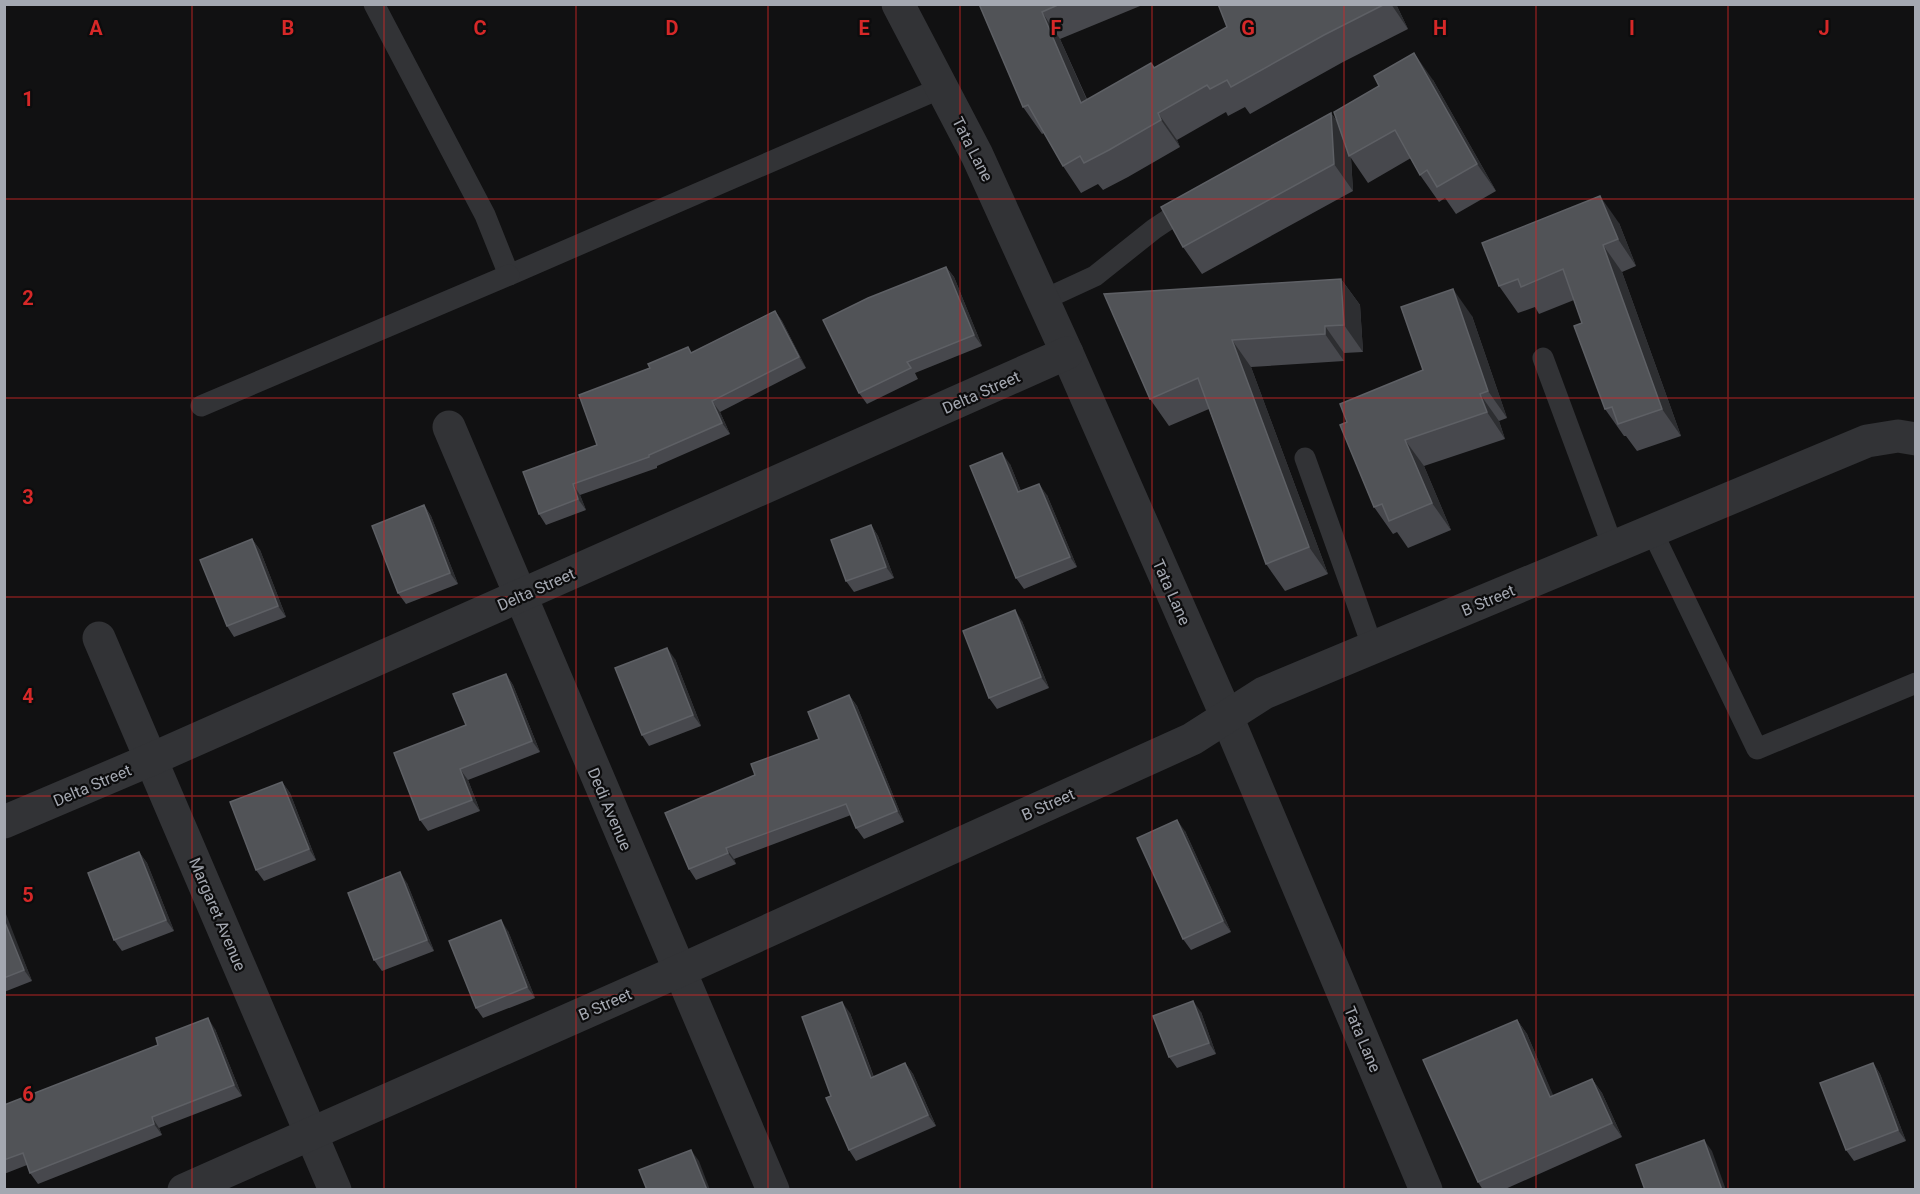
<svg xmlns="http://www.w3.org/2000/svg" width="1920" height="1194" font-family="Roboto,sans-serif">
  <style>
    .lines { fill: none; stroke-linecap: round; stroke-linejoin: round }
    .service { stroke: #323336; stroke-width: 21 }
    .minor { stroke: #323336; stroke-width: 33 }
    .wall { fill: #47484d }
    .shaded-wall { fill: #2d2e31 }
    .building { fill: #515357; stroke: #5e6065; stroke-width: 1.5 }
    .grid { fill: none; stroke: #d62828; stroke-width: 1.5; stroke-opacity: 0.55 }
    .labels { text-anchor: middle; stroke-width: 4.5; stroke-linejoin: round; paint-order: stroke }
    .street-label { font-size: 16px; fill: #a4a8b1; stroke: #0c0c0d }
    .grid-label { font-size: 20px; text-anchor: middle; font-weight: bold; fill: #d62828; stroke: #0c0c0d; stroke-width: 4.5; stroke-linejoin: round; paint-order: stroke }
  </style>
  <rect width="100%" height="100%" fill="#111112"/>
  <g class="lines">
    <!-- service -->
    <g class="service">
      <path d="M 374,4 L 485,215 L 509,275 L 941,88"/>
      <path d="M 1043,300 L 1095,276 L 1154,229 L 1190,205"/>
      <path d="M 1543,358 L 1613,547"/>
      <path d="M 201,406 L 509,275"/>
      <path d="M 1305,458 L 1373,648"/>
      <path d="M 1652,531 L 1757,749 L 1916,683"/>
    </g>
    <!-- minor -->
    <g class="minor">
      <path d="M 898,4 L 977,155 L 1067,353 L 1227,717 L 1426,1190"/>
      <path d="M 449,427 L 773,1190"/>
      <path d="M 99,638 L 335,1190"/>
      <path d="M 4,822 L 152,759 L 1067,353"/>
      <path d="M 184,1190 L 679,971 L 1192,739 L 1264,693 L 1867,441 L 1898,436 L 1916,439"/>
    </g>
  </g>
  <!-- wall -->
  <g class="wall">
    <path d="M 979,4 L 1145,4 L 1060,39 L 1087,99 L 1154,68 L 1227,27 L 1218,4 L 1396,4 L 1408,29 L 1343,62 L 1250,114 L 1245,107 L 1228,116 L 1226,112 L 1177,140 L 1180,147 L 1128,177 L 1103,190 L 1098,184 L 1081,193 L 1063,166 L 1044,133 L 1042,134 L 1023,107 Z"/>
    <path d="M 1433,80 L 1496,191 L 1456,214 L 1445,198 L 1439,202 L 1420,175 L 1411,158 L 1368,183 L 1351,158 L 1353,191 L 1202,274 L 1183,247 L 1331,113 L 1338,123 Z"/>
    <path d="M 1619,223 L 1636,266 L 1622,272 L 1681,436 L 1637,451 L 1626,436 L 1624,436 L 1605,409 L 1582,323 L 1574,300 L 1539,314 L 1535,307 L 1518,313 L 1499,286 Z"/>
    <path d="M 946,267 L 954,277 L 982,346 L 915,373 L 918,379 L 867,404 L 859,393 Z"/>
    <path d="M 1341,279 L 1360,305 L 1363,352 L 1344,353 L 1344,361 L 1251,367 L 1328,574 L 1285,591 L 1266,564 L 1209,409 L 1169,426 L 1150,399 L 1104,294 Z"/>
    <path d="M 775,311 L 782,321 L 806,368 L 720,412 L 730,434 L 657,466 L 657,468 L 580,495 L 586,510 L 546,525 L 539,514 L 597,445 L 650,368 L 692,353 Z"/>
    <path d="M 1472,316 L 1507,418 L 1499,421 L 1505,439 L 1424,466 L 1451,530 L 1408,548 L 1397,532 L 1393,534 L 1374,507 L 1347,422 L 1423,370 Z"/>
    <path d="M 1010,464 L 1021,491 L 1047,495 L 1077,567 L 1024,589 L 1016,578 Z"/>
    <path d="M 424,505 L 431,516 L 458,584 L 406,604 L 398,593 Z"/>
    <path d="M 871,525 L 878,536 L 894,578 L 854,592 L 846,581 Z"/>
    <path d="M 252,539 L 260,550 L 286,617 L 234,637 L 227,626 Z"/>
    <path d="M 1022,621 L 1049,688 L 997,709 L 989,698 Z"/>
    <path d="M 675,659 L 701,726 L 649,746 L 642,735 Z"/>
    <path d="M 506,674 L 513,685 L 540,752 L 468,780 L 480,811 L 428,831 L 420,820 Z"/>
    <path d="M 849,695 L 857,706 L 904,822 L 864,839 L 856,828 L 851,815 L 734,859 L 736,864 L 696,880 L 689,869 L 755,775 L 819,739 Z"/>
    <path d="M 282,782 L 290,793 L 316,860 L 264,881 L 256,870 Z"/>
    <path d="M 1185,831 L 1231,932 L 1191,950 L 1183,939 Z"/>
    <path d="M 139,852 L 147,863 L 174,931 L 122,951 L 114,940 Z"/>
    <path d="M 407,883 L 434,951 L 382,971 L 374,960 Z"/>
    <path d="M 4,912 L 32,981 L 4,992 Z"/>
    <path d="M 508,931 L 535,998 L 483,1018 L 476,1008 Z"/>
    <path d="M 1201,1012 L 1216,1054 L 1177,1068 L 1169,1057 Z"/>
    <path d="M 850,1013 L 874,1077 L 905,1063 L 913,1074 L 936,1126 L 856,1161 L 849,1150 L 831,1096 Z"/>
    <path d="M 1517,1020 L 1527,1034 L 1553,1096 L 1592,1079 L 1602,1093 L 1622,1137 L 1503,1190 L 1483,1190 L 1478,1182 Z"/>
    <path d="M 215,1029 L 242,1096 L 159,1128 L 162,1135 L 38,1184 L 30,1173 L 27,1165 L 4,1174 L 4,1105 Z"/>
    <path d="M 1873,1063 L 1880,1074 L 1906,1141 L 1854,1161 L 1846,1150 Z"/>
  </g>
  <!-- shaded-wall -->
  <g class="shaded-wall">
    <path d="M 1391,4 L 1396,4 L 1408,29 Z"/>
    <path d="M 1042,12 L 1060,39 L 1100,130 L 1081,103 Z"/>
    <path d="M 1414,53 L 1433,80 L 1496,191 L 1477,164 Z"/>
    <path d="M 1158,113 L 1177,140 L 1180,147 L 1161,120 Z"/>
    <path d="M 1331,113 L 1350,140 L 1349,156 L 1351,158 L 1353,191 L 1334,164 Z"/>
    <path d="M 1600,196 L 1619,223 L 1636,266 L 1618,239 Z"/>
    <path d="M 1603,245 L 1622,272 L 1681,436 L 1662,409 Z"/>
    <path d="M 946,267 L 954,277 L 982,346 L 974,335 Z"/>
    <path d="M 1341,279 L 1360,305 L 1363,352 L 1344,325 Z"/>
    <path d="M 1453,289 L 1472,316 L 1507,418 L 1488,391 Z"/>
    <path d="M 775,311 L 782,321 L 806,368 L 799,357 Z"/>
    <path d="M 1325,326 L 1344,353 L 1344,361 L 1325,334 Z"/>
    <path d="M 1232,340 L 1251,367 L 1328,574 L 1309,547 Z"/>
    <path d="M 1480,394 L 1499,421 L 1505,439 L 1487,412 Z"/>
    <path d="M 712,401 L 720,412 L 730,434 L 722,423 Z"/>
    <path d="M 1405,440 L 1424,466 L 1451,530 L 1432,503 Z"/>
    <path d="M 1002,453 L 1010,464 L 1026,503 L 1018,492 Z"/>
    <path d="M 573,484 L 580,495 L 586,510 L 578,499 Z"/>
    <path d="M 1039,484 L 1047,495 L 1077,567 L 1070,557 Z"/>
    <path d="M 424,505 L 431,516 L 458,584 L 450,573 Z"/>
    <path d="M 871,525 L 878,536 L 894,578 L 886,567 Z"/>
    <path d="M 252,539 L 260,550 L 286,617 L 278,606 Z"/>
    <path d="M 1015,610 L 1022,621 L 1049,688 L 1041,677 Z"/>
    <path d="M 667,648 L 675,659 L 701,726 L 693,715 Z"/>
    <path d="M 506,674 L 513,685 L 540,752 L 532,741 Z"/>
    <path d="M 849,695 L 857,706 L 904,822 L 897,811 Z"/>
    <path d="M 460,769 L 468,780 L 480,811 L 472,800 Z"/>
    <path d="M 282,782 L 290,793 L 316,860 L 309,849 Z"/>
    <path d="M 1177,820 L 1185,831 L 1231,932 L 1223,921 Z"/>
    <path d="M 726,848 L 734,859 L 736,864 L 728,853 Z"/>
    <path d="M 139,852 L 147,863 L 174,931 L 166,920 Z"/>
    <path d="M 400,872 L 407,883 L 434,951 L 427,940 Z"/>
    <path d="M 4,912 L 6,914 L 32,981 L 24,970 L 4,920 Z"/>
    <path d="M 501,920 L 508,931 L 535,998 L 527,987 Z"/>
    <path d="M 1193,1001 L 1201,1012 L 1216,1054 L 1209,1043 Z"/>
    <path d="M 842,1002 L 850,1013 L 878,1089 L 871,1078 Z"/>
    <path d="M 208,1018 L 215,1029 L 242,1096 L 234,1085 Z"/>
    <path d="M 1517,1020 L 1527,1034 L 1560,1111 L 1550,1097 Z"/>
    <path d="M 905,1063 L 913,1074 L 936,1126 L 928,1115 Z"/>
    <path d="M 1873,1063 L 1880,1074 L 1906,1141 L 1898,1130 Z"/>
    <path d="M 1592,1079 L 1602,1093 L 1622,1137 L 1612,1123 Z"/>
    <path d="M 152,1117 L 159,1128 L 162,1135 L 154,1124 Z"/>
    <path d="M 1704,1140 L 1712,1151 L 1726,1190 L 1722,1190 Z"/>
    <path d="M 691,1150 L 699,1161 L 710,1190 L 707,1190 Z"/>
  </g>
  <!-- building -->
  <g class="building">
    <path d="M 979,4 L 1060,4 L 1042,12 L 1081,103 L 1151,63 L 1154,68 L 1227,27 L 1218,4 L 1385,4 L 1324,35 L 1231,87 L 1227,80 L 1210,89 L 1207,85 L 1158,113 L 1161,120 L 1109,150 L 1084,163 L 1080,156 L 1063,166 L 1028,105 L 1023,107 Z"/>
    <path d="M 1414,53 L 1477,164 L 1437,187 L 1427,170 L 1420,175 L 1395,130 L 1349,156 L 1334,112 L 1379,86 L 1374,76 Z"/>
    <path d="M 1331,113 L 1334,164 L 1183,247 L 1161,207 Z"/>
    <path d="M 1600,196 L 1618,239 L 1603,245 L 1662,409 L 1618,424 L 1612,407 L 1605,409 L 1574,326 L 1582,323 L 1563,269 L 1521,287 L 1518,279 L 1499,286 L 1482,243 Z"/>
    <path d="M 946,267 L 974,335 L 907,362 L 911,368 L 859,393 L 823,320 L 868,298 Z"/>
    <path d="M 1341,279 L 1344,325 L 1325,326 L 1325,334 L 1232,340 L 1309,547 L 1266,564 L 1198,378 L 1150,399 L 1104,294 Z"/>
    <path d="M 1453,289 L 1488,391 L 1480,394 L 1487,412 L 1405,440 L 1432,503 L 1389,521 L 1382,504 L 1374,507 L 1340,425 L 1347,422 L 1340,404 L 1423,370 L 1401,307 Z"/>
    <path d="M 775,311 L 799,357 L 712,401 L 722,423 L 649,455 L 649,457 L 573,484 L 578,499 L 539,514 L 523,472 L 597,445 L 579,395 L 650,368 L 648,364 L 688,347 L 691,353 Z"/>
    <path d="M 1002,453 L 1018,492 L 1039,484 L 1070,557 L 1016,578 L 970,466 Z"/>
    <path d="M 424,505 L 450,573 L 398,593 L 372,526 Z"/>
    <path d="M 871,525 L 886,567 L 846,581 L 831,540 Z"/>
    <path d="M 252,539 L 278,606 L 227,626 L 200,560 Z"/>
    <path d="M 1015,610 L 1041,677 L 989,698 L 963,631 Z"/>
    <path d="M 667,648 L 693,715 L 642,735 L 615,668 Z"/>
    <path d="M 506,674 L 532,741 L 460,769 L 472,800 L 420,820 L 394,753 L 466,725 L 453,694 Z"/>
    <path d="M 849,695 L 897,811 L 856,828 L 846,804 L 726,848 L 728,853 L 689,869 L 665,813 L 755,775 L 751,764 L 819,739 L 808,712 Z"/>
    <path d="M 282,782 L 309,849 L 256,870 L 230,802 Z"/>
    <path d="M 1177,820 L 1223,921 L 1183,939 L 1137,838 Z"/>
    <path d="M 139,852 L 166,920 L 114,940 L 88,873 Z"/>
    <path d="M 400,872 L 427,940 L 374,960 L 348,893 Z"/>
    <path d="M 4,920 L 24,970 L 4,978 Z"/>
    <path d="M 501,920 L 527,987 L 476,1008 L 449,941 Z"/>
    <path d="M 1193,1001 L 1209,1043 L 1169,1057 L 1153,1016 Z"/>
    <path d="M 842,1002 L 871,1078 L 905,1063 L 928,1115 L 849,1150 L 826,1098 L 831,1096 L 802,1017 Z"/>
    <path d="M 208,1018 L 234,1085 L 152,1117 L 154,1124 L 30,1173 L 23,1153 L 4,1160 L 4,1105 L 158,1045 L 156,1038 Z"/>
    <path d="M 1517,1020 L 1550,1097 L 1592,1079 L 1612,1123 L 1478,1182 L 1423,1060 Z"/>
    <path d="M 1873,1063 L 1898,1130 L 1846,1150 L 1820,1083 Z"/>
    <path d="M 1704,1140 L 1722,1190 L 1645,1190 L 1636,1165 Z"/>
    <path d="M 691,1150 L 707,1190 L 647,1190 L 639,1170 Z"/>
  </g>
  <!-- grid -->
  <path class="grid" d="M 192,4 L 192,1190M 384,4 L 384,1190M 576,4 L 576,1190M 768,4 L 768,1190M 960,4 L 960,1190M 1152,4 L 1152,1190M 1344,4 L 1344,1190M 1536,4 L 1536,1190M 1728,4 L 1728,1190M 4,199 L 1916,199M 4,398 L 1916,398M 4,597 L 1916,597M 4,796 L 1916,796M 4,995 L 1916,995"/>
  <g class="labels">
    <!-- street labels -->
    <g class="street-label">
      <text transform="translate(973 149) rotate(63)" y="6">Tata Lane</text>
      <text transform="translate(981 392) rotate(-24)" y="6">Delta Street</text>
      <text transform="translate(536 589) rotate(-24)" y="6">Delta Street</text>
      <text transform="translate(1172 592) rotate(66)" y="6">Tata Lane</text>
      <text transform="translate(1488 600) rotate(-23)" y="6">B Street</text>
      <text transform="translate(92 785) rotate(-23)" y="6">Delta Street</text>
      <text transform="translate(1048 804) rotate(-24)" y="6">B Street</text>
      <text transform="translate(610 809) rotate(67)" y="6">Dedi Avenue</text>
      <text transform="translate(218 914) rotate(67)" y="6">Margaret Avenue</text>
      <text transform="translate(605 1004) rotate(-24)" y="6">B Street</text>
      <text transform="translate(1363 1039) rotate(67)" y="6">Tata Lane</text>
    </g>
  </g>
  <g class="grid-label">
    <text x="96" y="35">A</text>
    <text x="288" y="35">B</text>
    <text x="480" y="35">C</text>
    <text x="672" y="35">D</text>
    <text x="864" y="35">E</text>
    <text x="1056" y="35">F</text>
    <text x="1248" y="35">G</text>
    <text x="1440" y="35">H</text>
    <text x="1632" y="35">I</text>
    <text x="1824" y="35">J</text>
    <text x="28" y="106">1</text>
    <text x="28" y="305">2</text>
    <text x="28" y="504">3</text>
    <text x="28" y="703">4</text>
    <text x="28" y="902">5</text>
    <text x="28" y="1101">6</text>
  </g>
  <!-- border -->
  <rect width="1920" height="1194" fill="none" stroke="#a4a8b1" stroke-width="12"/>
</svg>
